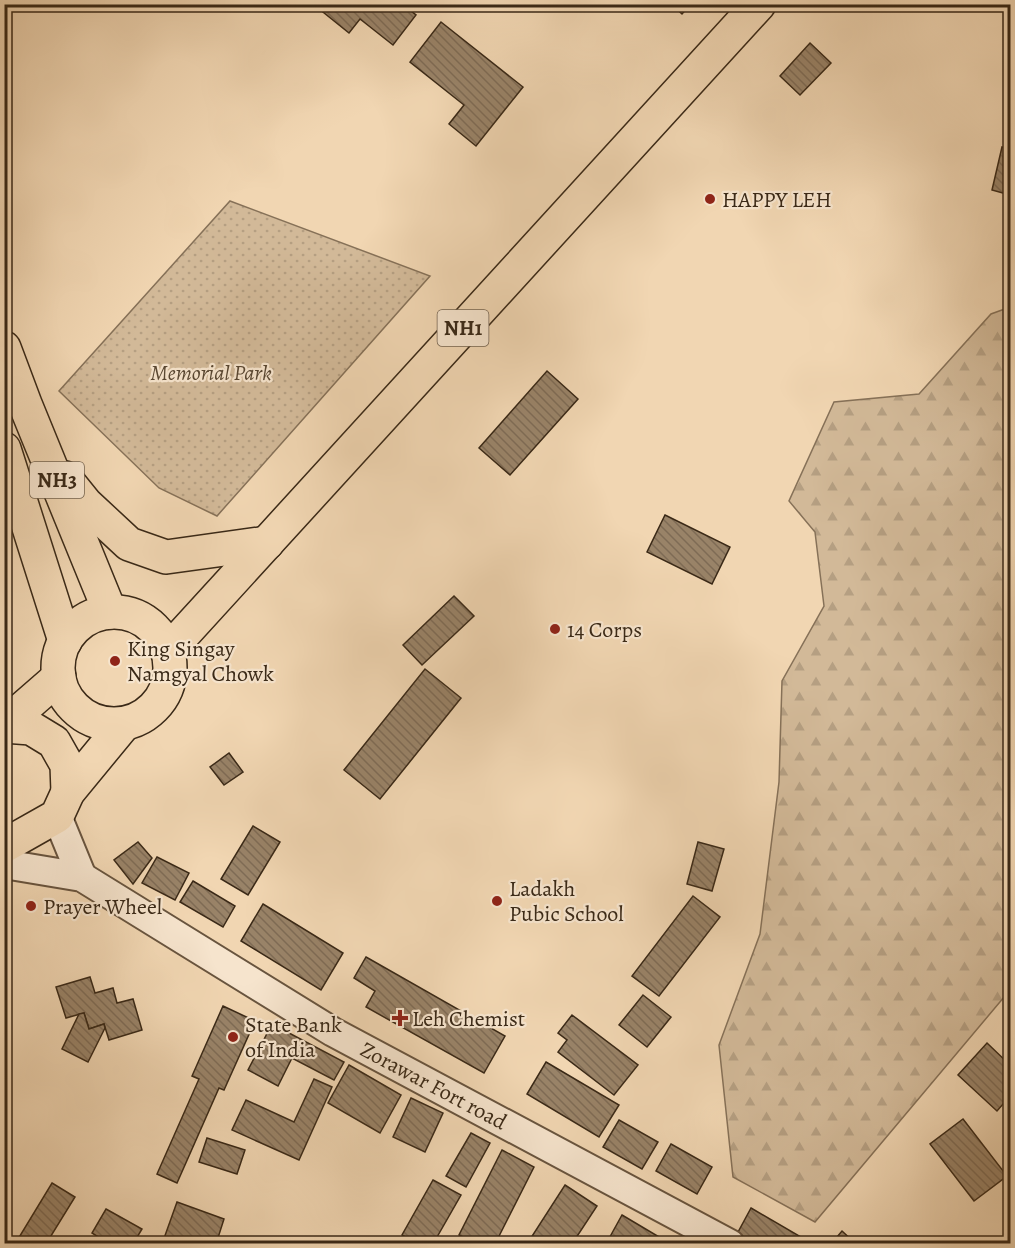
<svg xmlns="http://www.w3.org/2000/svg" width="1015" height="1248" font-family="Alegreya,serif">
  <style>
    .forest { fill: url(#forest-firs); stroke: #867158; stroke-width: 1.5 }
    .park { fill: url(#park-dots); stroke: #867158; stroke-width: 1.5 }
    .building { fill: url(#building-back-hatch); stroke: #3a2917; stroke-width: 1.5 }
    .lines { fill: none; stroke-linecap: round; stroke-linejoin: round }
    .tertiary-casing { stroke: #68543e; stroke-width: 32 }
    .primary-casing { stroke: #3a2917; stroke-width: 36 }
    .trunk-casing { stroke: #3a2917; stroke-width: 36 }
    .tertiary { stroke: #f6e4cd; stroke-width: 28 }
    .primary { stroke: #f1d6b2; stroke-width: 33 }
    .trunk { stroke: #f1d6b2; stroke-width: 33 }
    .poi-dot { fill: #8f2418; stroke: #f6e4cd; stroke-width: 2 }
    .labels { text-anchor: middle; stroke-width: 4.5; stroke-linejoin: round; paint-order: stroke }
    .shield { fill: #f6e4cd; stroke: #72614e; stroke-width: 1.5 }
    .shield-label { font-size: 21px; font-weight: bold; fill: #3a2917 }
    .poi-label { font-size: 22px; fill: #3a2917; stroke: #f6e4cd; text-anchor: start }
    .park-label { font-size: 22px; font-style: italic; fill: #584631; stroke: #f6e4cd }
    .street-label { font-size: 22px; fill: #3a2917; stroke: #f6e4cd }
  </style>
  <defs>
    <pattern id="forest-firs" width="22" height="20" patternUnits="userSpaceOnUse" patternTransform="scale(1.5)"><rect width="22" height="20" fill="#d2b998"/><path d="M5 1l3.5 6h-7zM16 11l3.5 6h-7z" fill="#b59f82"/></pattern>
    <pattern id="park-dots" width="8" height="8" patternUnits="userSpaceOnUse" patternTransform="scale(1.5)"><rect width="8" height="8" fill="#d2b998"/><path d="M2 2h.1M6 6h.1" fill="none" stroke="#b59f82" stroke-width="1.8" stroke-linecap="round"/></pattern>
    <pattern id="building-back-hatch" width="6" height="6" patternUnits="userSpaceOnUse" patternTransform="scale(1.5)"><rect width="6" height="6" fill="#998368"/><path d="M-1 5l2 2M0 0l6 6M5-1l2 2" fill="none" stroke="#7e6b55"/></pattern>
  </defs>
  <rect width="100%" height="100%" fill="#f1d6b2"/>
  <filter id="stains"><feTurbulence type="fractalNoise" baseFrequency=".00333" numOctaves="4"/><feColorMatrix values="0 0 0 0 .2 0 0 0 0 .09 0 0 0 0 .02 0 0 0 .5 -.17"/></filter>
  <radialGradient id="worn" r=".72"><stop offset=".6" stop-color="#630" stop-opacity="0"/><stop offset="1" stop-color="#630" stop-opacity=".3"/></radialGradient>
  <!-- forest -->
  <path class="forest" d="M 1010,307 L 1010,990 L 815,1222 L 733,1177 L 719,1045 L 760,934 L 779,782 L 782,681 L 824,606 L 815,532 L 789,501 L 834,402 L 919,394 L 991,314 Z"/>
  <!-- park -->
  <path class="park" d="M 230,201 L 430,276 L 217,516 L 159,488 L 59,391 Z"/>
  <!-- building -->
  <g class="building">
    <path d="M 313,4 L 402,4 L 416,15 L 393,45 L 360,19 L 349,33 Z"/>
    <path d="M 671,4 L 691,4 L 682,14 Z"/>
    <path d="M 441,22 L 523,87 L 476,146 L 449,124 L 464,105 L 410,62 Z"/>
    <path d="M 810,43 L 831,63 L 800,95 L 780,76 Z"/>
    <path d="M 1002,147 L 1010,149 L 1010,195 L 992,190 Z"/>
    <path d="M 547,371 L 578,399 L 510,475 L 479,448 Z"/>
    <path d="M 665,515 L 730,547 L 712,584 L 647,552 Z"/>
    <path d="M 454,596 L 474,616 L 422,665 L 403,645 Z"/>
    <path d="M 425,669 L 461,698 L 380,799 L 344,770 Z"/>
    <path d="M 229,753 L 243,772 L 224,785 L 210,767 Z"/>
    <path d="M 253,826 L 280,842 L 248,895 L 221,879 Z"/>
    <path d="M 138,842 L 152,858 L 133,884 L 114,860 Z"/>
    <path d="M 698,842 L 724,849 L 712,891 L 687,884 Z"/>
    <path d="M 157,857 L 189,873 L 175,900 L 142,883 Z"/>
    <path d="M 193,881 L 235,906 L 223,927 L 180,902 Z"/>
    <path d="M 693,896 L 720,917 L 659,996 L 632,976 Z"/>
    <path d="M 263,904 L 343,953 L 321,990 L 241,941 Z"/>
    <path d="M 366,957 L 505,1036 L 484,1073 L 366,1007 L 375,991 L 354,978 Z"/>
    <path d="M 90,977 L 95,993 L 113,988 L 117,1003 L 133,999 L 142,1030 L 109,1040 L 104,1024 L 89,1029 L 84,1013 L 66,1018 L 56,987 Z"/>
    <path d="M 643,995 L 671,1017 L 647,1047 L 619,1025 Z"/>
    <path d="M 223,1006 L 255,1021 L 224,1090 L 219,1088 L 177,1183 L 157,1174 L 199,1079 L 192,1076 Z"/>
    <path d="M 84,1013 L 89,1029 L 104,1024 L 105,1028 L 88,1062 L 62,1049 L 79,1014 Z"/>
    <path d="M 572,1015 L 638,1065 L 614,1095 L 558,1052 L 567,1040 L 558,1033 Z"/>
    <path d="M 272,1024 L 344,1062 L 334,1080 L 292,1058 L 278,1086 L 248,1070 Z"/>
    <path d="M 987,1043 L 1010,1065 L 1010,1096 L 997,1111 L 958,1075 Z"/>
    <path d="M 546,1062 L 619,1105 L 599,1137 L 527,1094 Z"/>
    <path d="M 349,1065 L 401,1095 L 380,1133 L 328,1103 Z"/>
    <path d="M 314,1079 L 332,1087 L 299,1160 L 232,1130 L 246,1100 L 294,1122 Z"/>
    <path d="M 411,1098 L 443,1113 L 425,1152 L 393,1137 Z"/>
    <path d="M 963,1119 L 1007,1176 L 974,1201 L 930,1144 Z"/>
    <path d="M 619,1120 L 658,1142 L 642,1169 L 603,1147 Z"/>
    <path d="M 471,1133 L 490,1143 L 466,1187 L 446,1176 Z"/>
    <path d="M 207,1138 L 245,1150 L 237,1174 L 199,1162 Z"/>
    <path d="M 671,1144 L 712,1167 L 697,1194 L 656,1171 Z"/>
    <path d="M 502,1150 L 534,1167 L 495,1244 L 476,1244 L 459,1235 Z"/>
    <path d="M 433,1180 L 461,1195 L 433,1244 L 418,1244 L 402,1235 Z"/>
    <path d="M 52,1183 L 75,1197 L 46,1244 L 15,1244 Z"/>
    <path d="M 565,1185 L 597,1206 L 572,1244 L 527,1244 Z"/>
    <path d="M 177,1202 L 224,1219 L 216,1244 L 162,1244 Z"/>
    <path d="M 751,1208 L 801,1237 L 798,1244 L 754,1244 L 737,1234 Z"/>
    <path d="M 106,1209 L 142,1229 L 133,1244 L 109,1244 L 92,1233 Z"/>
    <path d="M 622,1215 L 671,1244 L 606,1244 Z"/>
    <path d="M 842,1231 L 856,1244 L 831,1244 Z"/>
  </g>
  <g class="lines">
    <defs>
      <g id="tertiary">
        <path d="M 57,816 L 82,877"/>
        <path d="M 4,864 L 82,877 L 333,1032 L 730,1244"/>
      </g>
      <g id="primary">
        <path d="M 4,725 L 59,677"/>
        <path d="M 4,726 L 31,728 L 54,742 L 67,765 L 68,792"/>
        <path d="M 4,846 L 57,816 L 68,792 L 124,724"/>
      </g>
      <g id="trunk">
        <path d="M 4,348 L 25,404 L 110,612"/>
        <path d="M 4,449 L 65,641"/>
        <path d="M 65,478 L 86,504 L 129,544 L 166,557 L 267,543"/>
        <circle cx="114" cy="668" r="56"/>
        <path d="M 168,651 L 759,4"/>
      </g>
    </defs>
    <!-- tertiary casing -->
    <use href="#tertiary" class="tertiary-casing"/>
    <!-- primary casing -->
    <use href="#primary" class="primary-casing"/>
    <!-- trunk casing -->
    <use href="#trunk" class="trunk-casing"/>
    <!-- tertiary -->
    <use href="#tertiary" class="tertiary"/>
    <!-- primary -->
    <use href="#primary" class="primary"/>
    <!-- trunk -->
    <use href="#trunk" class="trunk"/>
  </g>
  <!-- markers -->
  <g class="poi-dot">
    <circle cx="710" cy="199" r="6"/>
    <circle cx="555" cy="629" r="6"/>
    <circle cx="115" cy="661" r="6"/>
    <circle cx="497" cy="901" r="6"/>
    <circle cx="31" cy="906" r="6"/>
    <path d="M397 1009h6v6h6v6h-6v6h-6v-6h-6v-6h6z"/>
    <circle cx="233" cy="1037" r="6"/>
  </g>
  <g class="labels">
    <!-- shield labels -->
    <g class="shield">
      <rect x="437.5" y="310" width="51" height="36" rx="4.5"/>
      <rect x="30" y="462" width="54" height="36" rx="4.5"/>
    </g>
    <g class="shield-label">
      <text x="463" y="335">NH1</text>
      <text x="57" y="487">NH3</text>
    </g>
    <!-- poi labels -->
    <g class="poi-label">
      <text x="722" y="207">HAPPY LEH</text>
      <text x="567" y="637">14 Corps</text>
      <text x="127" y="656">King Singay<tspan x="127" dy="25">Namgyal Chowk</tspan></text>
      <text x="509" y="896">Ladakh<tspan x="509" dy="25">Pubic School</tspan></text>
      <text x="43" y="914">Prayer Wheel</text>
      <text x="412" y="1026">Leh Chemist</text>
      <text x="245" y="1032">State Bank<tspan x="245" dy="25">of India</tspan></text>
    </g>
    <!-- park labels -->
    <g class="park-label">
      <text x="211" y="380">Memorial Park</text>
    </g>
    <!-- street labels -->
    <g class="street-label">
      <text transform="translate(434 1085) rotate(28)" y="8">Zorawar Fort road</text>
    </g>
  </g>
  <!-- margin -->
  <rect width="1015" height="1248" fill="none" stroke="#f1d6b2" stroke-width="24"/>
  <rect x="6" y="6" width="1003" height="1236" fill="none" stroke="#3a2917" stroke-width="3"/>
  <rect x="12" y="12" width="991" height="1224" fill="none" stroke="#3a2917" stroke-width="1.5"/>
  <rect width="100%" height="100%" filter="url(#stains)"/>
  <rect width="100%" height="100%" fill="url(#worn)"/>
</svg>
